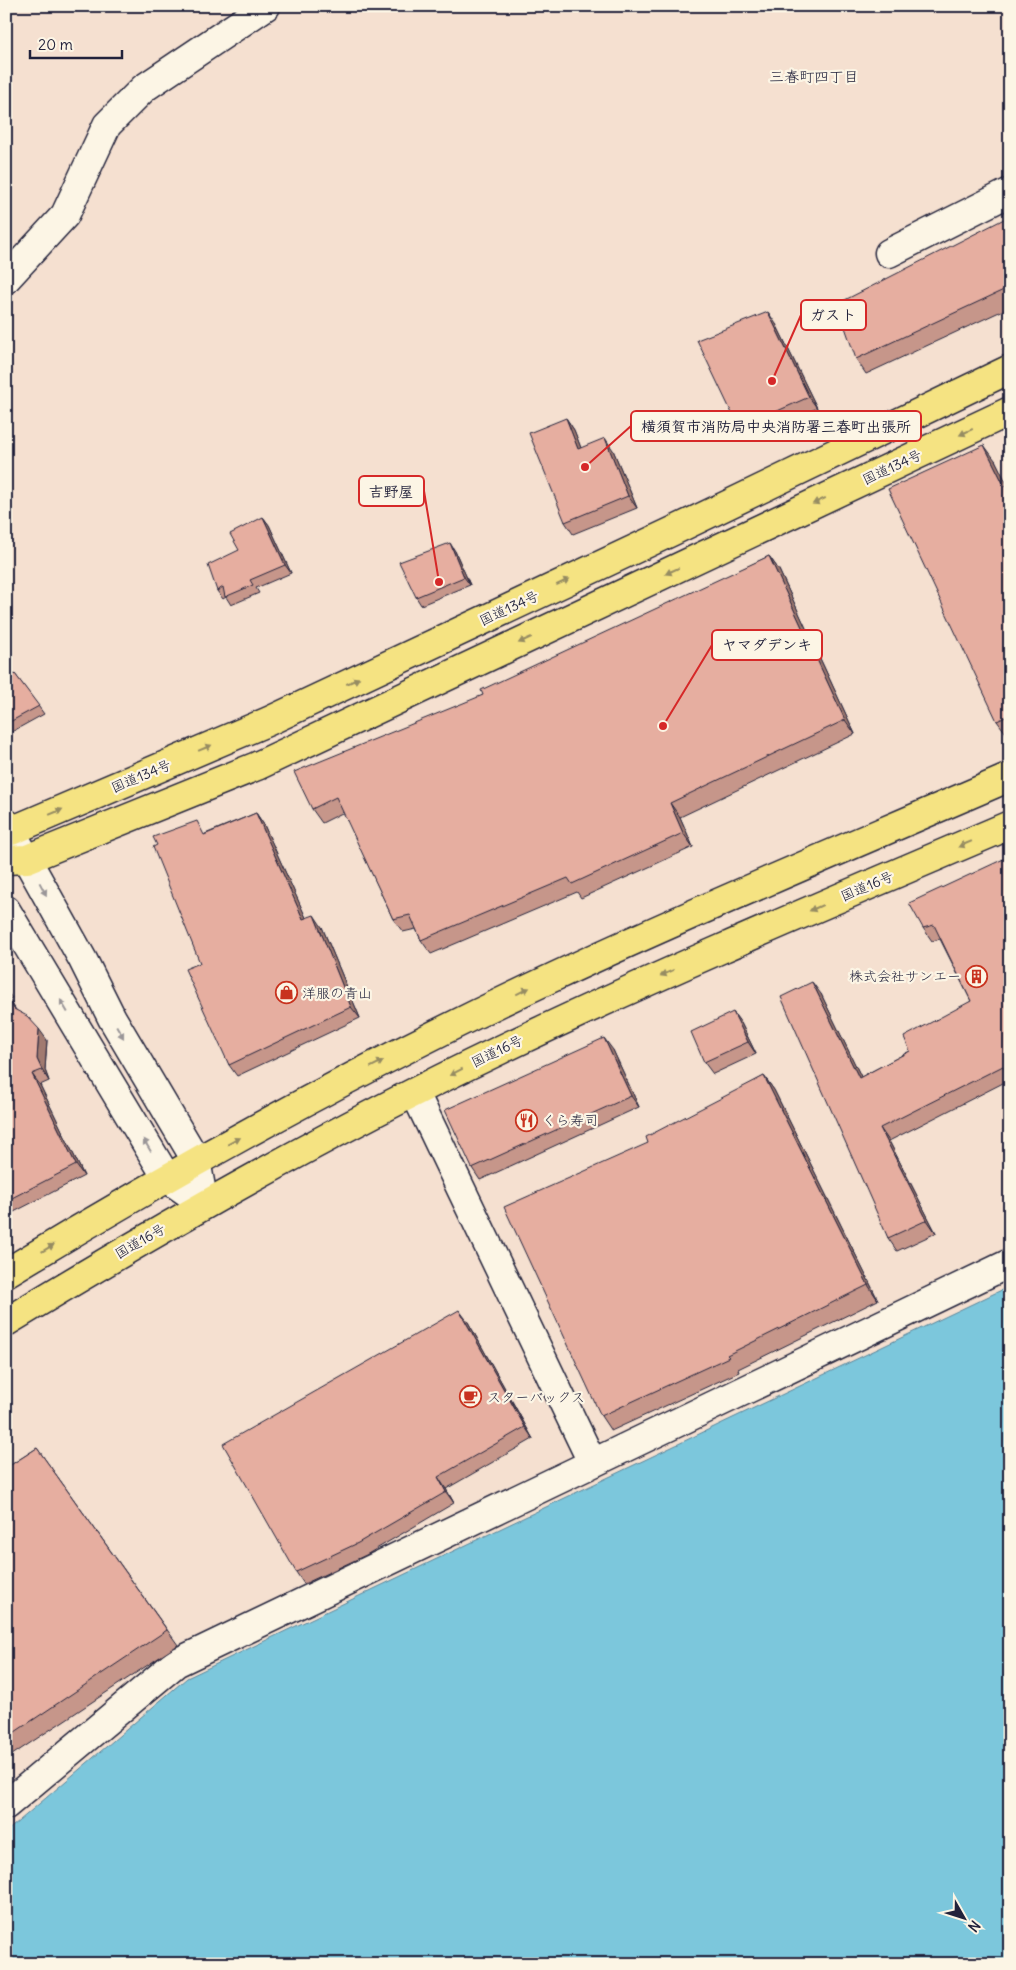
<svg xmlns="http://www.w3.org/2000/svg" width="1016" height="1970" font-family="Delius,'Klee One',sans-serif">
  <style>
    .water { fill: #7cc7dc; stroke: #58859c }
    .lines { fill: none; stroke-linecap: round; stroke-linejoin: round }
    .minor-casing { stroke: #22223b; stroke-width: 31 }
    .tertiary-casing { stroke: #22223b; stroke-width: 31 }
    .trunk-casing { stroke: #22223b; stroke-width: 31 }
    .minor { stroke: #fcf5e5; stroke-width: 28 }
    .tertiary { stroke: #fcf5e5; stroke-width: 28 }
    .trunk { stroke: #f5e382; stroke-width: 28 }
    .wall { fill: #c6968a; stroke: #22223b }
    .shaded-wall { fill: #a17a70; stroke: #22223b }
    .building { fill: #e6aea0; stroke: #22223b }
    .oneway { fill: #968c62 }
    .oneway2 { fill: #9a9698 }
    .labels { text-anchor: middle; stroke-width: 4.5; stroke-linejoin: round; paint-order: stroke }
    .street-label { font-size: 14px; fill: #22223b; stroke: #fcf5e5 }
    .poi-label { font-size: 14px; fill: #22223b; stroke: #fcf5e5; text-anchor: start }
    .neighbourhood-label { font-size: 15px; fill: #22223b; stroke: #fcf5e5 }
    .leader { fill: none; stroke: #d62828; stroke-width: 2 }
    .callout-dot { fill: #d62828; stroke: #fcf5e5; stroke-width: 2 }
    .callout { fill: #fcf5e5; stroke: #d62828; stroke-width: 2 }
    .callout-label { font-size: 15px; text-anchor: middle; font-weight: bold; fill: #22223b }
  </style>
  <rect width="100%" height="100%" fill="#f5e0d0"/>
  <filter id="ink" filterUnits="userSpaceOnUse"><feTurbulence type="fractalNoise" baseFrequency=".02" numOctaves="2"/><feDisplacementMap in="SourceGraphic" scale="10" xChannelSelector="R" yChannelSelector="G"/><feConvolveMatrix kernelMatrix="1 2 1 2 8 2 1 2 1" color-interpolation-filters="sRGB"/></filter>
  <g filter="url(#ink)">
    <!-- water -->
    <path class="water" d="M 1010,1286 L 1010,1964 L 6,1964 L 6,1832 L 187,1678 Z"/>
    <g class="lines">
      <defs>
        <g id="minor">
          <path d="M 889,253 L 1010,192"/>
          <path d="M 6,279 L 65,215 L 107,125 L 144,88 L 266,6"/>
          <path d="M 415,1093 L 592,1462"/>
          <path d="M 6,1805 L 176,1663 L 1010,1263"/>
        </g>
        <g id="tertiary">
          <path d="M 11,831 L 83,960 L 112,1018 L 196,1160 L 204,1204"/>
          <path d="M 6,910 L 167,1178 L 204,1204"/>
        </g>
        <g id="trunk">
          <path d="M 6,823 L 11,831 L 269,721 L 671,532 L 1010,369"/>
          <path d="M 6,860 L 27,859 L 257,766 L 1010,411"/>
          <path d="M 6,1273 C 184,1165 367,1064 556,976 C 705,906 858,843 1010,777"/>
          <path d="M 6,1322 C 167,1224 330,1131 500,1050 C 667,970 839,898 1010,825"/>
        </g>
      </defs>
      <!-- minor casing -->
      <use href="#minor" class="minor-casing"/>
      <!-- tertiary casing -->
      <use href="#tertiary" class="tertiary-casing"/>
      <!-- trunk casing -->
      <use href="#trunk" class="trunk-casing"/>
      <!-- minor -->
      <use href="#minor" class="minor"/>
      <!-- tertiary -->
      <use href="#tertiary" class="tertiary"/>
      <!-- trunk -->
      <use href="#trunk" class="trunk"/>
    </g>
    <!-- wall -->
    <g class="wall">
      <path d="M 1010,216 L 1010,307 L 866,374 L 856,359 Z"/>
      <path d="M 776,324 L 817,408 L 748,440 L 739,428 Z"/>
      <path d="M 566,418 L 574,430 L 581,448 L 613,450 L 637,508 L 573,534 L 565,522 Z"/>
      <path d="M 995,460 L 1007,485 L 1010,484 L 1010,735 L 1008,736 L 997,721 Z"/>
      <path d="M 263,517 L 269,525 L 291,573 L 256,588 L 259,593 L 231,605 L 226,597 L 223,599 L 217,591 L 239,550 Z"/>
      <path d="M 455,551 L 470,585 L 421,605 L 416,597 Z"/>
      <path d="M 769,556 L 779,570 L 855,734 L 680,817 L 693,847 L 581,898 L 577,892 L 431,954 L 421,940 L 416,929 L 403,932 L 393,919 L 344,812 L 322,823 L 312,809 L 483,695 Z"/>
      <path d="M 15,674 L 44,714 L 6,735 L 6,679 Z"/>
      <path d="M 256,813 L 264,825 L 306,918 L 322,927 L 360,1018 L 237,1076 L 229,1065 L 200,963 L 205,834 Z"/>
      <path d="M 1010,856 L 1009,1080 L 889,1141 L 936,1233 L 897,1251 L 888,1238 L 821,994 L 861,1077 L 910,1051 L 971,1001 L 940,939 L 932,941 L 923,928 Z"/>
      <path d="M 6,990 L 12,998 L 9,999 L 16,1010 L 47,1040 L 45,1070 L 49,1081 L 40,1085 L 84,1176 L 10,1214 L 6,1208 L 6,1073 L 7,1072 L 6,1070 Z"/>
      <path d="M 741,1023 L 756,1054 L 713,1074 L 704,1062 Z"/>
      <path d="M 613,1050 L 639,1107 L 480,1180 L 472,1168 Z"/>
      <path d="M 764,1076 L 774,1090 L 878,1300 L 738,1369 L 739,1372 L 611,1431 L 601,1416 L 648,1143 Z"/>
      <path d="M 468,1322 L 533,1439 L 446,1489 L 454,1503 L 366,1555 L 304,1584 L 296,1572 Z"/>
      <path d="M 37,1448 L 178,1645 L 6,1759 L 6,1468 Z"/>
    </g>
    <!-- shaded-wall -->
    <g class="shaded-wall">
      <path d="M 768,312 L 776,324 L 817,408 L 809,397 Z"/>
      <path d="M 566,418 L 574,430 L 586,461 L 578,449 Z"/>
      <path d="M 605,438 L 613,450 L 637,508 L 628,496 Z"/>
      <path d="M 984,445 L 995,460 L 1010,490 L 1005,487 Z"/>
      <path d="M 263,517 L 269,525 L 291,573 L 285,565 Z"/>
      <path d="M 450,543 L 455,551 L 470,585 L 464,577 Z"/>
      <path d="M 769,556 L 779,570 L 855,734 L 845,720 Z"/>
      <path d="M 670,803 L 680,817 L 693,847 L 683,833 Z"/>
      <path d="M 256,813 L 264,825 L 312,931 L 303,919 Z"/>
      <path d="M 314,915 L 322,927 L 360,1018 L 351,1007 Z"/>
      <path d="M 812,982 L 821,994 L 868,1091 L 859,1078 Z"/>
      <path d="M 6,995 L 9,999 L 21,1020 L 14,1009 L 6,996 Z"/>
      <path d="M 733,1012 L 741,1023 L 756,1054 L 748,1042 Z"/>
      <path d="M 39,1029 L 47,1040 L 45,1070 L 49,1081 L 42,1070 L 37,1059 Z"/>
      <path d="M 604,1038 L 613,1050 L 639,1107 L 631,1096 Z"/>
      <path d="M 32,1074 L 40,1085 L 84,1176 L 76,1165 Z"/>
      <path d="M 764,1076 L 774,1090 L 878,1300 L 868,1285 Z"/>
      <path d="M 880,1128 L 889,1141 L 936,1233 L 927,1220 Z"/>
      <path d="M 459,1310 L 468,1322 L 533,1439 L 525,1427 Z"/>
      <path d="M 438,1477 L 446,1489 L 454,1503 L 446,1492 Z"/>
    </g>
    <!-- building -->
    <g class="building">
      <path d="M 1010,216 L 1010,287 L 856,359 L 837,304 Z"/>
      <path d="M 768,312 L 809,397 L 739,428 L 697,340 Z"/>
      <path d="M 566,418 L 578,449 L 605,438 L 628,496 L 565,522 L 529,433 Z"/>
      <path d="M 984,445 L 1005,487 L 1010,484 L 1010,715 L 997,721 L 888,489 Z"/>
      <path d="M 263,517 L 285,565 L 250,580 L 253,585 L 225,597 L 223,587 L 217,591 L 208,565 L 239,550 L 230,534 Z"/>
      <path d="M 450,543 L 464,577 L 416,597 L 399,562 Z"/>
      <path d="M 769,556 L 845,720 L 670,803 L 683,833 L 572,884 L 568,878 L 421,940 L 410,915 L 393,919 L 336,797 L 312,809 L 294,772 L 483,695 L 481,690 Z"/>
      <path d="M 15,674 L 39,706 L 6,724 L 6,679 Z"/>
      <path d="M 256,813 L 303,919 L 314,915 L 351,1007 L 229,1065 L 185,969 L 200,963 L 153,847 L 157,845 L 153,837 L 197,821 L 204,835 Z"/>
      <path d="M 1010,856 L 1010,1081 L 1003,1066 L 880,1128 L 927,1220 L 888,1238 L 781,997 L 812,982 L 859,1078 L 910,1051 L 904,1037 L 971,1001 L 934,925 L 923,928 L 909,903 Z"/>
      <path d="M 6,996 L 14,1009 L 27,1016 L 39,1029 L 37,1059 L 42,1070 L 32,1074 L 76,1165 L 6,1201 L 6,1073 L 7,1072 L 6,1070 Z"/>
      <path d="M 733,1012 L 748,1042 L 704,1062 L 691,1032 Z"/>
      <path d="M 604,1038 L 631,1096 L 472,1168 L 445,1110 Z"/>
      <path d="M 764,1076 L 868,1285 L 727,1355 L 729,1357 L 601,1416 L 504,1207 L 648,1143 L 646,1137 Z"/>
      <path d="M 459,1310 L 525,1427 L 438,1477 L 446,1492 L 358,1543 L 296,1572 L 223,1444 Z"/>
      <path d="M 37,1448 L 167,1630 L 6,1738 L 6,1468 Z"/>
    </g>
    <!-- one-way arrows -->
    <defs><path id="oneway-solid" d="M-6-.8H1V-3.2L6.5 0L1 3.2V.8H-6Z" transform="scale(1.25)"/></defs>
    <g class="oneway">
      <use href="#oneway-solid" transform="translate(966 432) rotate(155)"/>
      <use href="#oneway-solid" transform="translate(819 501) rotate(155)"/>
      <use href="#oneway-solid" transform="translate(672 571) rotate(155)"/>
      <use href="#oneway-solid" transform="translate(563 582) rotate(-25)"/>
      <use href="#oneway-solid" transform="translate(525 640) rotate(155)"/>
      <use href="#oneway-solid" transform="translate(353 681) rotate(-25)"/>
      <use href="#oneway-solid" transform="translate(205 748) rotate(-23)"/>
      <use href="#oneway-solid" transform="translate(56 812) rotate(-23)"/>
      <use href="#oneway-solid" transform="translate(965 844) rotate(157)"/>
      <use href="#oneway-solid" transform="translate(816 908) rotate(156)"/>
      <use href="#oneway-solid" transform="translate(667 973) rotate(156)"/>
      <use href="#oneway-solid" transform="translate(523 991) rotate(-26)"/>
      <use href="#oneway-solid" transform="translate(377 1064) rotate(-27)"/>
      <use href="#oneway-solid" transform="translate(456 1072) rotate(153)"/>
      <use href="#oneway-solid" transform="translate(234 1141) rotate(-28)"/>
      <use href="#oneway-solid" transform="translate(48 1248) rotate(-31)"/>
    </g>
    <g class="oneway2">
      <use href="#oneway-solid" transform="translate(43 889) rotate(62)"/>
      <use href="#oneway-solid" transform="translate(64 1006) rotate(-120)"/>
      <use href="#oneway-solid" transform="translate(120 1032) rotate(60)"/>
      <use href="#oneway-solid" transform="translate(147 1145) rotate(-121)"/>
    </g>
  </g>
  <!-- icons -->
  <defs>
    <symbol id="building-ring" viewBox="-11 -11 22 22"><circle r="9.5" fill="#fcf5e5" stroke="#c8321e" stroke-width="1.5"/><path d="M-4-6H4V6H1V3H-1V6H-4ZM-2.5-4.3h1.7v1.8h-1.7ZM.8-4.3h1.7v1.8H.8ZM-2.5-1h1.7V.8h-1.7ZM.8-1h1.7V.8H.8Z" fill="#c8321e"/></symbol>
    <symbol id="shop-ring" viewBox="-11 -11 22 22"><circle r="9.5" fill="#fcf5e5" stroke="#c8321e" stroke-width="1.5"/><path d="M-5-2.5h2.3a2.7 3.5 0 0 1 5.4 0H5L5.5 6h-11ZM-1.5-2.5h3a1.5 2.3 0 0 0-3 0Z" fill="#c8321e"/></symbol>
    <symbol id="restaurant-ring" viewBox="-11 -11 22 22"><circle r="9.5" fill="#fcf5e5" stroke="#c8321e" stroke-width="1.5"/><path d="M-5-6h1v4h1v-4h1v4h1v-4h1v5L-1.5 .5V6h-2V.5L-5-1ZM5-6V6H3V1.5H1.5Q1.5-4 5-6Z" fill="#c8321e"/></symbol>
    <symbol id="cafe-ring" viewBox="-11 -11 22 22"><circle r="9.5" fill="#fcf5e5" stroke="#c8321e" stroke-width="1.5"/><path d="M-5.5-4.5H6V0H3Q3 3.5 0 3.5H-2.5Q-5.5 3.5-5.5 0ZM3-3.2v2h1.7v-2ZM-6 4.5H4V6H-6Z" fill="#c8321e"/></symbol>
  </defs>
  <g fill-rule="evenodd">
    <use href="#building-ring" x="964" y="964" width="25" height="25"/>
    <use href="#shop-ring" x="274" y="980" width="25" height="25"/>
    <use href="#restaurant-ring" x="514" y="1108" width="25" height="25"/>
    <use href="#cafe-ring" x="458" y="1384" width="25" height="25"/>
  </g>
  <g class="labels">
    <!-- street labels -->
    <g class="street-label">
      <text transform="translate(892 467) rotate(-25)" y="5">国道134号</text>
      <text transform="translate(509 608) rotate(-25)" y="5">国道134号</text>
      <text transform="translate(141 776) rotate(-23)" y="5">国道134号</text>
      <text transform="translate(867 886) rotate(-23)" y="5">国道16号</text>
      <text transform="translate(497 1051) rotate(-26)" y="5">国道16号</text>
      <text transform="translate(140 1241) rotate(-30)" y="5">国道16号</text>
    </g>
    <!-- poi labels -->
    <g class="poi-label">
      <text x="961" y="981" text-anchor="end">株式会社サンエー</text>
      <text x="302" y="998">洋服の青山</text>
      <text x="542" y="1125">くら寿司</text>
      <text x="487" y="1402">スターバックス</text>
    </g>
    <!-- neighbourhood labels -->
    <g class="neighbourhood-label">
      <text x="814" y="82">三春町四丁目</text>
    </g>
  </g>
  <!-- callouts -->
  <path class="leader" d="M772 381L801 315M585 467L631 426M439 582L424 491M663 726L712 645"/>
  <g class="callout-dot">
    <circle cx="772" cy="381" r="5"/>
    <circle cx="585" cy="467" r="5"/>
    <circle cx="439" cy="582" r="5"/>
    <circle cx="663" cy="726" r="5"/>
  </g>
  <g class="callout">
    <rect x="801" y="300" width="65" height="30" rx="5"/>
    <rect x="631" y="411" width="290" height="30" rx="5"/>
    <rect x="359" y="476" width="65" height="30" rx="5"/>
    <rect x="712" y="630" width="110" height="30" rx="5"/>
  </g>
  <g class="callout-label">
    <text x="833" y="320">ガスト</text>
    <text x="776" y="432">横須賀市消防局中央消防署三春町出張所</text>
    <text x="391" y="497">吉野屋</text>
    <text x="767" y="650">ヤマダデンキ</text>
  </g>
  <!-- margin -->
  <rect width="1016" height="1970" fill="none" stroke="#fcf5e5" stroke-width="25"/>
  <rect x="12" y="12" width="991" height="1945" fill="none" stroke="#22223b" stroke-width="2" filter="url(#ink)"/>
  <!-- north arrow -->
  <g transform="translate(964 1918) rotate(129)" stroke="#fcf5e5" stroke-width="4" paint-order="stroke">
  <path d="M0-4L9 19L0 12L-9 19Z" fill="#22223b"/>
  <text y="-8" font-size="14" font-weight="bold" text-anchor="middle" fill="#22223b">N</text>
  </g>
  <!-- scale -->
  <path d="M30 50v8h92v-8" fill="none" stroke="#22223b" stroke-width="2.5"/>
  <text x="38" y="50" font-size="15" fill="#22223b" stroke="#fcf5e5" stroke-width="4" paint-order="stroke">20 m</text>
</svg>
